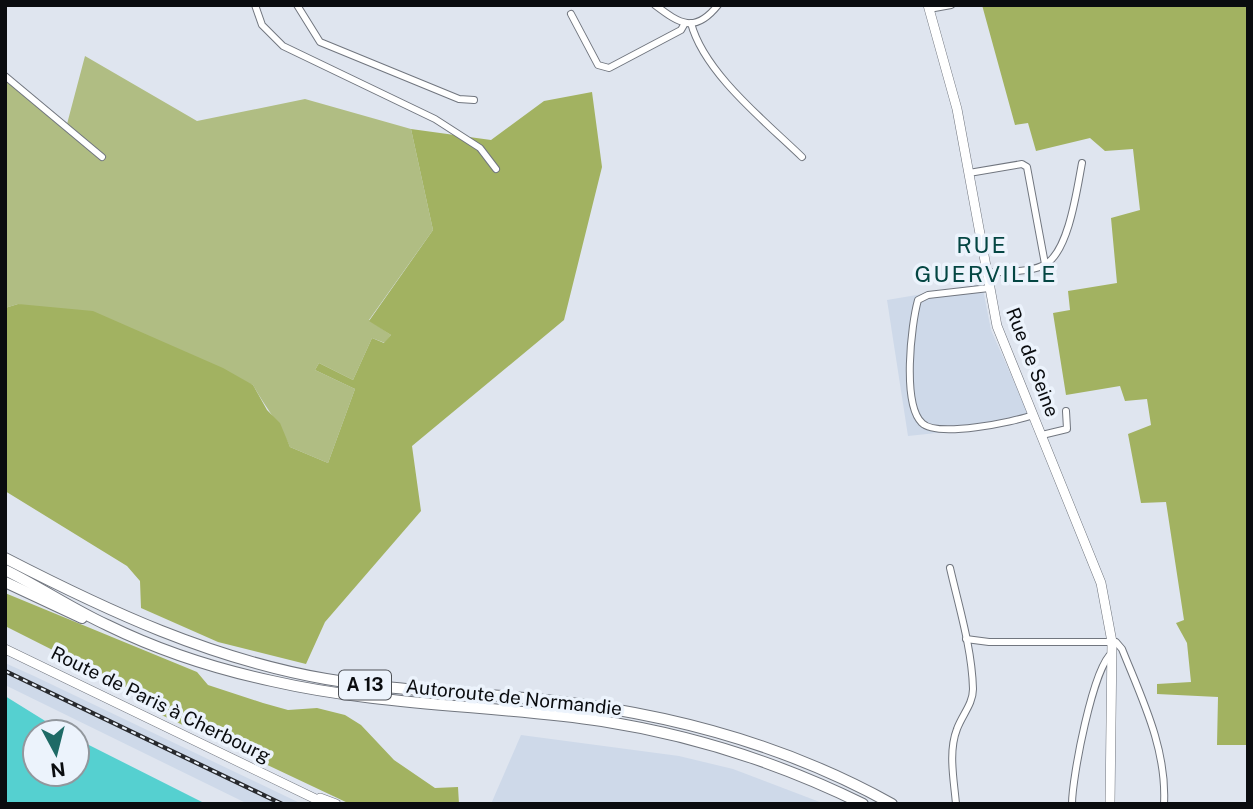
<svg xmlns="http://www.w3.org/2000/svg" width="1253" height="809" font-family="'Public Sans',sans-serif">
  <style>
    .built { fill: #ced9e9 }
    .green { fill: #b0bd83 }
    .forest { fill: #a2b261 }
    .water { fill: #55d0d0 }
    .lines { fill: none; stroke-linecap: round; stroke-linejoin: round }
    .street-casing { stroke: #71767f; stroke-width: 8 }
    .secondary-casing { stroke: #71767f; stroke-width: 10 }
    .highway-casing { stroke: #71767f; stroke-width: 12 }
    .street { stroke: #fff; stroke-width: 6 }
    .secondary { stroke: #fff; stroke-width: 9 }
    .highway { stroke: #fff; stroke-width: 10 }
    .rail-casing { stroke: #282a2e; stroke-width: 4.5 }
    .rail { stroke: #ecf3fc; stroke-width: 2; stroke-dasharray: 5; stroke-linecap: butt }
    .labels { text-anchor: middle; stroke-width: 7; stroke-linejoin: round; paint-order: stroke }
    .shield { fill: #ecf3fc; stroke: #4e5156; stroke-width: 2 }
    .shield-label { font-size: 18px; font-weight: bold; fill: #0a0c0f }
    .street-label { font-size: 19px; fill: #0a0c0f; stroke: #ecf3fc }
    .quarter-label { font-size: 23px; letter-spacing: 2px; fill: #044643; stroke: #ecf3fc }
  </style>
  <rect width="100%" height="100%" fill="#dfe5ef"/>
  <!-- built -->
  <g class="built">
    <path d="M 982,284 L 991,330 L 1031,420 L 1012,425 L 908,436 L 887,300 Z"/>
    <path d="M 5,663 L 34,676 L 302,804 L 248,804 L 5,685 Z"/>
    <path d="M 521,735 L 679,756 L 733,769 L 825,804 L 491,804 Z"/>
  </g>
  <!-- green -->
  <path class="green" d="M 85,56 L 197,121 L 305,99 L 411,129 L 433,230 L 369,320 L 391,335 L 385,343 L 372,338 L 353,380 L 319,363 L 315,370 L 355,389 L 328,463 L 290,447 C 280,424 265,407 253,385 L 18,304 L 5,308 L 5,73 L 67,124 Z"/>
  <!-- forest -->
  <g class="forest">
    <path d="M 982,5 L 1248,5 L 1248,745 L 1217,745 L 1218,697 L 1157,694 L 1157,684 L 1191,682 L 1187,643 L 1176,623 L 1184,620 L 1166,502 L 1141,503 L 1128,434 L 1151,425 L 1147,399 L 1125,401 L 1120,386 L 1066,395 L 1053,313 L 1070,310 L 1068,291 L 1117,283 L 1111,218 L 1140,210 L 1133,149 L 1105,151 L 1090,138 L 1036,151 L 1028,123 L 1015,125 Z"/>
    <path d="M 592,92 L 602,167 L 564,320 L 412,446 L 421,511 L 325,622 L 306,664 L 218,642 L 141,608 L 140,581 L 127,566 L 5,491 L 5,308 L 18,304 L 93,311 L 223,368 L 253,385 L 267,410 L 280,423 L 290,447 L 328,463 L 355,389 L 315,370 L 319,363 L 353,380 L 372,338 L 384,343 L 391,335 L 369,321 L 433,230 L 411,129 L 491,140 L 544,101 Z"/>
    <path d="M 5,593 L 197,672 L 208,685 L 263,703 L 288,710 L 317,708 L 345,715 L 361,725 L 394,760 L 435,788 L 458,787 L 459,804 L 350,804 L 151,710 L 126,687 L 5,626 Z"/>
  </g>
  <!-- water -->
  <path class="water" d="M 5,696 L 63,732 L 35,732 L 35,774 L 77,774 L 77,739 L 206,804 L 5,804 Z"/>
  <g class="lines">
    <defs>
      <g id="street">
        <path d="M 255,5 L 262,25 L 283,46 L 435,119 L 480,148 L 496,169"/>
        <path d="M 297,5 L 320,42 L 459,99 L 474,100"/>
        <path d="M 655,5 C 680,24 695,34 718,5"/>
        <path d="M 929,9 L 951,5"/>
        <path d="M 571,14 L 598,65 L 609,68 L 681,30 L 685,23"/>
        <path d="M 691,23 C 704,73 766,122 802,157"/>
        <path d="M 5,76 L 102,157"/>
        <path d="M 969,173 L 1022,164 L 1027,167 L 1045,264"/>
        <path d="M 986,273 C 1003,271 1031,273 1046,264 C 1069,250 1077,189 1082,163"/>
        <path d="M 989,288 L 928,295 L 918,300 C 911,325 902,404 922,423 C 937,438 1014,422 1033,415"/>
        <path d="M 1042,435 L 1067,429 L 1066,411"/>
        <path d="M 950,568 C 959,607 972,649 973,689 C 973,704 962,715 957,729 C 948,752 954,780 956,804"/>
        <path d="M 966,639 L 989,642 L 1116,642 L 1122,649 C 1142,699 1167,749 1164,804"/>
        <path d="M 1072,804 C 1072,778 1093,667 1112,653"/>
      </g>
      <g id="secondary">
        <path d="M 928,5 L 957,109 L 997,326 L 1101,583 L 1112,642 L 1110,804"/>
        <path d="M 5,649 L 326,804"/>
        <path d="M 320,798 L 336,804"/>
      </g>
      <g id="highway">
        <path d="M 5,558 C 108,611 211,659 326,679 C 402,692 478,692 554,701 C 671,714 788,746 892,804"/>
        <path d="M 5,570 C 40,587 72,609 107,625 C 158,650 216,669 272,681 C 381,706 492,705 602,721 C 692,735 780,763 863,804"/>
        <path d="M 5,582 L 82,618"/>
      </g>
    </defs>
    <!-- street casing -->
    <use href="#street" class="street-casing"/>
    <!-- secondary casing -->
    <use href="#secondary" class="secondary-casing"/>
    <!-- highway casing -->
    <use href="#highway" class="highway-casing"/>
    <!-- street -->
    <use href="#street" class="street"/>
    <!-- secondary -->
    <use href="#secondary" class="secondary"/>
    <!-- highway -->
    <use href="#highway" class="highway"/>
    <defs>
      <path id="rail" d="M 5,671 L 282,804"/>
    </defs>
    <!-- rail casing -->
    <use href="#rail" class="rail-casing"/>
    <!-- rail -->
    <use href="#rail" class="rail"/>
  </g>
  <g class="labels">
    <!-- shield labels -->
    <rect class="shield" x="339" y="670.5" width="52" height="29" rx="5"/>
    <g class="shield-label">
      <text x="365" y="691">A 13</text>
    </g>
    <!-- street labels -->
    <g class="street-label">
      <text transform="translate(1033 362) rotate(69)" y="7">Rue de Seine</text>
      <text transform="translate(514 697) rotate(6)" y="7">Autoroute de Normandie</text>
      <text transform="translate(161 704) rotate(26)" y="7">Route de Paris à Cherbourg</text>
    </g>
    <!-- quarter labels -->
    <g class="quarter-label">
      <text x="982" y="253">RUE</text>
      <text x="986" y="282">GUERVILLE</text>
    </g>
  </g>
  <!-- border -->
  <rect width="1253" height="809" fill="none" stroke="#0a0c0f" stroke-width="14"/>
  <!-- north arrow -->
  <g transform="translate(56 753) rotate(173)"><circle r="33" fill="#ecf3fc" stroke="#92979d" stroke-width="2"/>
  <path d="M0-5L12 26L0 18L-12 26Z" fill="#1e6a66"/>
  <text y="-10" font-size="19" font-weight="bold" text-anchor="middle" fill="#0a0c0f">N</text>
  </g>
</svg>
